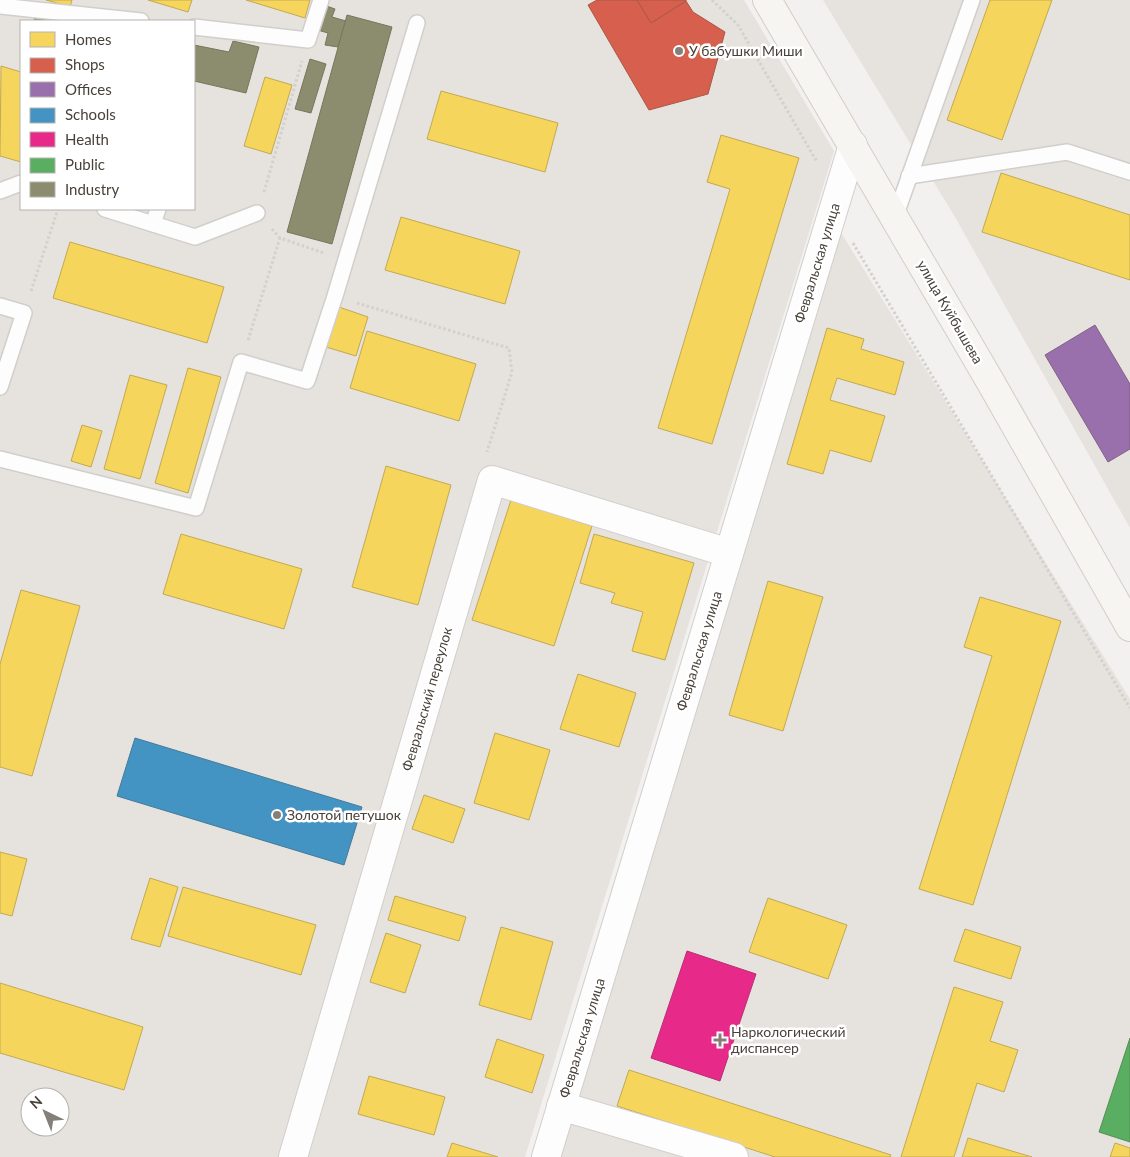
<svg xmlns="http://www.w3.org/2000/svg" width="1130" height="1157" font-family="Lato,sans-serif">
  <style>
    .residential { fill: #e6e2dd; fill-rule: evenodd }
    .homes { fill: #f6d55c; stroke: #c2a952 }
    .shops { fill: #d6604d; stroke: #ac5747 }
    .offices { fill: #9970ab; stroke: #816289 }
    .schools { fill: #4393c3; stroke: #457b9a }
    .health { fill: #e7298a; stroke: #b83072 }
    .public { fill: #5aae61; stroke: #558e55 }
    .industry { fill: #8c8c6e; stroke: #78765e }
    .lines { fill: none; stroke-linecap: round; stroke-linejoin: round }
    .lane-casing { stroke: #d1cfcc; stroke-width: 18 }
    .street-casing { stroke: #d1cfcc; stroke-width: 30 }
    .secondary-casing { stroke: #d2cdc6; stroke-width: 30 }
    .path { stroke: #d3d1cd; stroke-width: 3; stroke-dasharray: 2.5 2.5; stroke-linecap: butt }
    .lane { stroke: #fdfdfd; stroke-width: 15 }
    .street { stroke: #fdfdfd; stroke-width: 28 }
    .secondary { stroke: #f7f5f2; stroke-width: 28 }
    .poi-dot { fill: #847f79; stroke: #fff; stroke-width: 2 }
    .labels { text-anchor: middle; stroke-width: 5; stroke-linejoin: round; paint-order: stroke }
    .poi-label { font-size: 14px; fill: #49423a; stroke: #fff; text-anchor: start }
    .street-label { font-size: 14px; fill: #49423a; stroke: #fff }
  </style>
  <rect width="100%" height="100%" fill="#f3f1ef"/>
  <!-- residential -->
  <g class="residential">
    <path d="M 0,0 L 744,0 L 834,151 L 525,1157 L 0,1157 ZM 21,21 L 194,21 L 194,209 L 21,209 ZM 30,1097 L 60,1097 L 60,1127 L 30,1127 Z"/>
    <path d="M 823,0 L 1130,0 L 1130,528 L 955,217 Z"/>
    <path d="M 840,231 L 1130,699 L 1130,1157 L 555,1157 Z"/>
  </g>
  <!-- homes -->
  <g class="homes">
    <path d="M 46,0 L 72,0 L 70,7 Z"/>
    <path d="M 148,0 L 192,0 L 188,12 Z"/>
    <path d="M 246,0 L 310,0 L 305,18 Z"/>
    <path d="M 990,0 L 1052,0 L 1002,140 L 947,120 Z"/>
    <path d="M 1,66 L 21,72 L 21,162 L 0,156 Z"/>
    <path d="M 265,77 L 292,85 L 271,154 L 244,146 Z"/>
    <path d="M 441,91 L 558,123 L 545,172 L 427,139 Z"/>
    <path d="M 721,135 L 799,158 L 712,444 L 658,428 L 730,189 L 707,182 Z"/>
    <path d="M 1001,173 L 1130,215 L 1130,280 L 982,232 Z"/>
    <path d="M 401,217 L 520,251 L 505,304 L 385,270 Z"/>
    <path d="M 70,242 L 224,287 L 207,343 L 53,298 Z"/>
    <path d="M 339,307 L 368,317 L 356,356 L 326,347 Z"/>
    <path d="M 827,328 L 864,339 L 861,349 L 904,362 L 895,395 L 837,378 L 830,400 L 885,416 L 871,462 L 830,450 L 823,474 L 787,464 Z"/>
    <path d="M 367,331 L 476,364 L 459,421 L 350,388 Z"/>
    <path d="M 188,368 L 221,377 L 188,493 L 155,483 Z"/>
    <path d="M 130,375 L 167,385 L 140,479 L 104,469 Z"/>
    <path d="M 82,425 L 102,431 L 91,467 L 71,461 Z"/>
    <path d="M 386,466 L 451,485 L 418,605 L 352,587 Z"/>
    <path d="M 511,500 L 592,526 L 554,646 L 472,620 Z"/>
    <path d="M 181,534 L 302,569 L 284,629 L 163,594 Z"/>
    <path d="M 594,534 L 694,563 L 665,660 L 632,651 L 643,612 L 611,603 L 615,593 L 580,583 Z"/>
    <path d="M 768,581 L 823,597 L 783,731 L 729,715 Z"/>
    <path d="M 21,590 L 80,606 L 32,776 L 0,767 L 0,664 Z"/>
    <path d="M 980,597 L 1061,621 L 973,905 L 919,889 L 992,656 L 964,647 Z"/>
    <path d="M 578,674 L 636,693 L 619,747 L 560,729 Z"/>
    <path d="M 495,733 L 550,750 L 529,820 L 474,803 Z"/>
    <path d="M 424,795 L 465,809 L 453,843 L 412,829 Z"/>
    <path d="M 0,852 L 27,859 L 12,916 L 0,913 Z"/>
    <path d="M 150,878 L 178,887 L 160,947 L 131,939 Z"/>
    <path d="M 183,887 L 316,925 L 301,975 L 168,936 Z"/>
    <path d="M 395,896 L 466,917 L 459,941 L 388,920 Z"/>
    <path d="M 768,898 L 847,925 L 828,979 L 749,952 Z"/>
    <path d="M 501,927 L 553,942 L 531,1020 L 479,1005 Z"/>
    <path d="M 965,929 L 1021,947 L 1011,979 L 954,961 Z"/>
    <path d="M 386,933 L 421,945 L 405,993 L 370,982 Z"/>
    <path d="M 0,983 L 143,1027 L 124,1090 L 0,1053 Z"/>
    <path d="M 954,987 L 1003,1002 L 990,1041 L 1018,1050 L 1004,1092 L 977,1083 L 954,1157 L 901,1157 Z"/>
    <path d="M 497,1039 L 544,1055 L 532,1093 L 485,1077 Z"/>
    <path d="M 629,1070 L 891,1155 L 890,1157 L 775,1157 L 617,1106 Z"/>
    <path d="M 369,1076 L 445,1097 L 434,1135 L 358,1114 Z"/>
    <path d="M 968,1138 L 1032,1157 L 962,1157 Z"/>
    <path d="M 452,1143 L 498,1157 L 447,1157 Z"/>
    <path d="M 1115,1143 L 1130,1148 L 1130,1157 L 1110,1157 Z"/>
  </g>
  <!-- shops -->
  <g class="shops">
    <path d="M 597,0 L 637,0 L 651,23 L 686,1 L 693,12 L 725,32 L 708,94 L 649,110 L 588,5 Z"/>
    <path d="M 637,0 L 686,0 L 686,1 L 651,23 Z"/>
  </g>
  <!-- offices -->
  <path class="offices" d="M 1095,325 L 1130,384 L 1130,449 L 1108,462 L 1045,355 Z"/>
  <!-- schools -->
  <path class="schools" d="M 135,738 L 362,807 L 344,865 L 117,796 Z"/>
  <!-- health -->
  <path class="health" d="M 687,951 L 756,974 L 720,1081 L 651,1058 Z"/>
  <!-- public -->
  <path class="public" d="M 1130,1038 L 1130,1142 L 1099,1132 Z"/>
  <!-- industry -->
  <g class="industry">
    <path d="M 321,4 L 335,9 L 332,17 L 346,21 L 338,47 L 325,45 L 328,33 L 314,29 Z"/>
    <path d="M 36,13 L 78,21 L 34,21 Z"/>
    <path d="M 347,15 L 392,27 L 332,244 L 287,232 Z"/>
    <path d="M 233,41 L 259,47 L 246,93 L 194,81 L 194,45 L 229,52 Z"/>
    <path d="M 310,59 L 326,64 L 311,113 L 295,109 Z"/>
  </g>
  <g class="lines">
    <defs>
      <g id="lane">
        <path d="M 0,6 L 141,21"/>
        <path d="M 194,27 L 308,40 L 321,0"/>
        <path d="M 909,176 L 1067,152 L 1130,172"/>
        <path d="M 0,191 L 21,183"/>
        <path d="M 105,209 L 195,237 L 257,213"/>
        <path d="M 895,217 L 972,0"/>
        <path d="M 153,224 L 158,209"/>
        <path d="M 0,306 L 24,313 L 0,387"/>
        <path d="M 0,459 L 196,508 L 241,362 L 307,381 L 335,296 L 417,23"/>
      </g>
      <g id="street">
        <path d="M 561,1106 L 734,1157"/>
        <path d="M 293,1157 L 492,480 L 729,553"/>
        <path d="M 546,1157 L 853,145"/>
      </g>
      <path id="secondary" d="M 767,0 L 990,381 L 1130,627"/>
    </defs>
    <!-- lane casing -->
    <use href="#lane" class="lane-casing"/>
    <!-- street casing -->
    <use href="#street" class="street-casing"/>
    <!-- secondary casing -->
    <use href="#secondary" class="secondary-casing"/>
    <!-- path -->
    <g class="path">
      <path d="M 712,0 L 738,25 L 817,162"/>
      <path d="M 264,192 L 302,61"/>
      <path d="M 272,229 L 280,238 L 324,253"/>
      <path d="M 853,243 L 1130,708"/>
      <path d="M 31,291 L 58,209"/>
      <path d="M 357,303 L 509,348 L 512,372 L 487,452"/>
      <path d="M 248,340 L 280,238"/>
    </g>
    <!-- lane -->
    <use href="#lane" class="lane"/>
    <!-- street -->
    <use href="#street" class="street"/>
    <!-- secondary -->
    <use href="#secondary" class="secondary"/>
  </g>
  <!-- markers -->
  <g class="poi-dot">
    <circle cx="679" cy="51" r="5"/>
    <circle cx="277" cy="815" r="5"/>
    <path d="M717.5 1032.5h5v5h5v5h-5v5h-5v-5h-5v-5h5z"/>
  </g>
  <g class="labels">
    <!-- poi labels -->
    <g class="poi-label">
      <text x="689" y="56">У бабушки Миши</text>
      <text x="287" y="820">Золотой петушок</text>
      <text x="731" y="1037">Наркологический<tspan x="731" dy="16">диспансер</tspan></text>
    </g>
    <!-- street labels -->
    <g class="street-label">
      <text transform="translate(817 263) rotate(-73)" y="5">Февральская улица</text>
      <text transform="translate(950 312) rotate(60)" y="5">улица Куйбышева</text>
      <text transform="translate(699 651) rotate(-73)" y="5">Февральская улица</text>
      <text transform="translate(427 699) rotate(-74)" y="5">Февральский переулок</text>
      <text transform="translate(582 1038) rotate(-73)" y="5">Февральская улица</text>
    </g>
  </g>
  <!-- legend -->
  <rect x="20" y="20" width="175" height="190" fill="#ffffff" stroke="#b6b3b0"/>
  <rect x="30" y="32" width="25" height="15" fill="#f6d55c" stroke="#b6b3b0"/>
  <text x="65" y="45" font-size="15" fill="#49423a">Homes</text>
  <rect x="30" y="58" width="25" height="15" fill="#d6604d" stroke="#b6b3b0"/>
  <text x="65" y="70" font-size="15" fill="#49423a">Shops</text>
  <rect x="30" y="82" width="25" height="15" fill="#9970ab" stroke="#b6b3b0"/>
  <text x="65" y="95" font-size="15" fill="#49423a">Offices</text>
  <rect x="30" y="108" width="25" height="15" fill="#4393c3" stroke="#b6b3b0"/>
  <text x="65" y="120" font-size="15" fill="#49423a">Schools</text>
  <rect x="30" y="132" width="25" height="15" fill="#e7298a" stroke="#b6b3b0"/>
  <text x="65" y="145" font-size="15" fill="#49423a">Health</text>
  <rect x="30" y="158" width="25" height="15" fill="#5aae61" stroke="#b6b3b0"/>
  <text x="65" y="170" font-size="15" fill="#49423a">Public</text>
  <rect x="30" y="182" width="25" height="15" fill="#8c8c6e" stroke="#b6b3b0"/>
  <text x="65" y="195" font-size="15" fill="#49423a">Industry</text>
  <!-- north arrow -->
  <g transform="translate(45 1112) rotate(317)"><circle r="24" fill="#ffffff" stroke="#b6b3b0"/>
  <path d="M0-4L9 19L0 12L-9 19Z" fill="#847f79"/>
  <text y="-8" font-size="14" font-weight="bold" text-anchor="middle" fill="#49423a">N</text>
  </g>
</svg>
